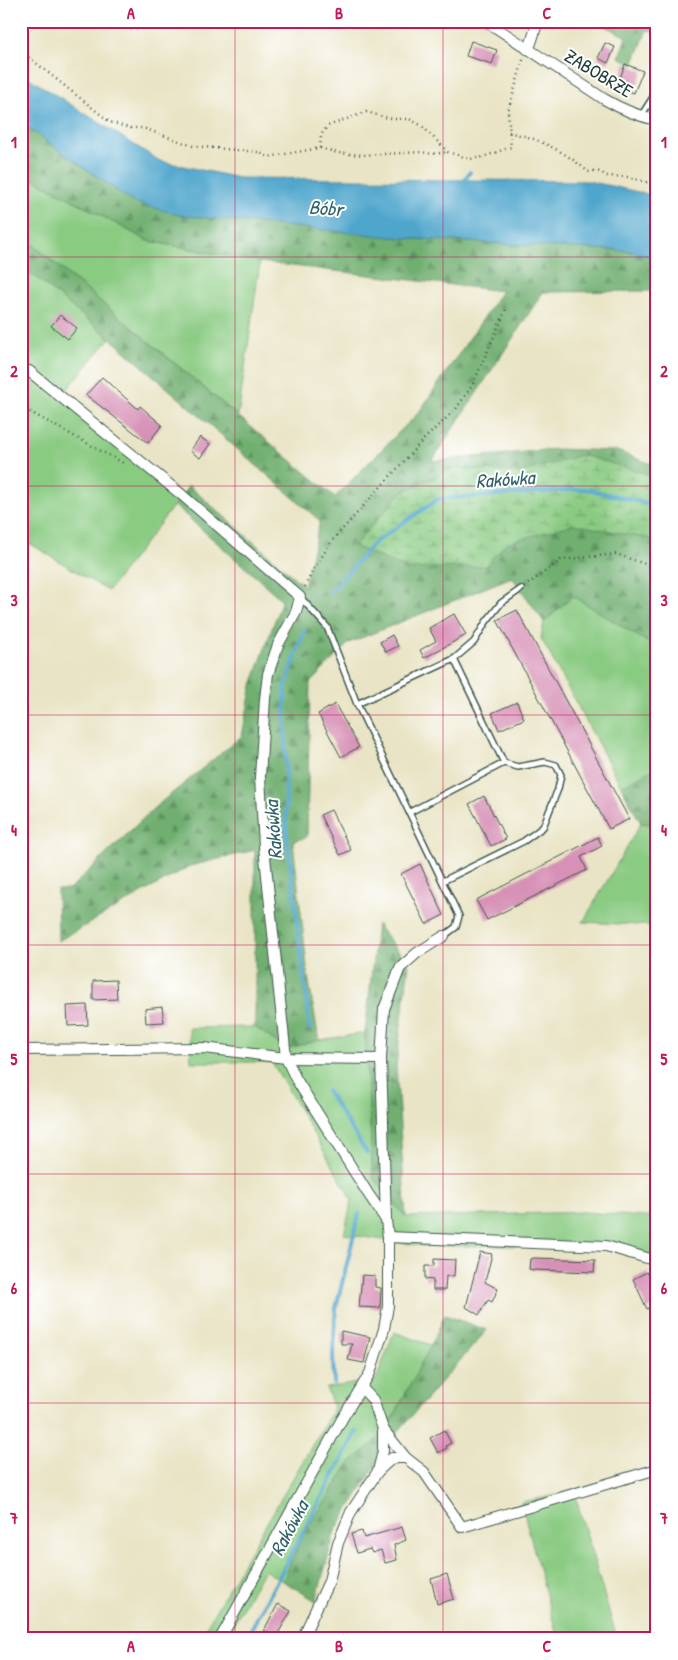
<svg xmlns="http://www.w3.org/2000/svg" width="678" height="1660" font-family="'Patrick Hand',sans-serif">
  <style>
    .green { fill: #8acb82; stroke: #54845b }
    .forest { fill: url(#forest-firs); stroke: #477652 }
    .wetland { fill: url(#wetland-marsh); stroke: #54845b }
    .water { fill: #4fa6cc; stroke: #377280 }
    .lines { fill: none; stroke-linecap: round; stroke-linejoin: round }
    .stream { stroke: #4fa6cc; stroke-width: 4 }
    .building { fill: #d791b6 }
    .lane-casing { stroke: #3d564a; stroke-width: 8 }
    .street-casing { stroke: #3d564a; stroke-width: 12 }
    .path { stroke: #3d564a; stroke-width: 2.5; stroke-dasharray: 1 4; stroke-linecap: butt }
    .lane { stroke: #fff; stroke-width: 5 }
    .street { stroke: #fff; stroke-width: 10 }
    .grid { fill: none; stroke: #c2185b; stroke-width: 1; stroke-opacity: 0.55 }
    .labels { text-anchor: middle; stroke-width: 4; stroke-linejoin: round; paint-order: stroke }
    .street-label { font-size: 19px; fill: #1f3d34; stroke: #fff }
    .water-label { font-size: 20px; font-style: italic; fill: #306269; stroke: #fff }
    .neatline { fill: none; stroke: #c2185b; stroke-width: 2 }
    .grid-label { font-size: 16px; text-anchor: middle; font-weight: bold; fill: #c2185b }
  </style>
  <defs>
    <pattern id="forest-firs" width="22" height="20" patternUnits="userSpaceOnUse" patternTransform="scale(1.25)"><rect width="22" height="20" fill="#6faf70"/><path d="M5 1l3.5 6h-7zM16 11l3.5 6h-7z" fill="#5b905d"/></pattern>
    <pattern id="wetland-marsh" width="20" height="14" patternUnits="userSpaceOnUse" patternTransform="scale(1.25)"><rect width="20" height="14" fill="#8acb82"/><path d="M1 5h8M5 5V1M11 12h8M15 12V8" fill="none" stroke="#70a66b"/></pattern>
  </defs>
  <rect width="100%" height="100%" fill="#fff"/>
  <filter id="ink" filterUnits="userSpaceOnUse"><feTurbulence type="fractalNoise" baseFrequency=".02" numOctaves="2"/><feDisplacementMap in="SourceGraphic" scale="10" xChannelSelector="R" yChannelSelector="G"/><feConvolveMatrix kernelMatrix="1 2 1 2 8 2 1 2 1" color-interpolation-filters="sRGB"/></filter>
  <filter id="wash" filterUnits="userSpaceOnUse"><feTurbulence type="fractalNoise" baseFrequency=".0096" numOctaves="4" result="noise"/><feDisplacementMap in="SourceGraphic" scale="20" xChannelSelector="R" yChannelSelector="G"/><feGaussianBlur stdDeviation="1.12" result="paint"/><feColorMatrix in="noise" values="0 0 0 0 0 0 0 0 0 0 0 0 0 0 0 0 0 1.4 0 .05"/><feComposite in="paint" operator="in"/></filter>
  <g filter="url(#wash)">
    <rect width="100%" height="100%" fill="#e9e4c5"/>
    <!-- green -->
    <g class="green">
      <path d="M 21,172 L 148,241 L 260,262 L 238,416 L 21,235 Z"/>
      <path d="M 21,265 L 110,338 L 61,397 L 182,495 L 108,591 L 21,538 Z"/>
      <path d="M 573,595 L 657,648 L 657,926 L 583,922 L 641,823 L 541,638 L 544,622 Z"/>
      <path d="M 255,1027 L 286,1049 L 319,1040 L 365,1033 L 373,1178 L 406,1217 L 585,1212 L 657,1218 L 657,1261 L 596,1246 L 423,1246 L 344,1234 L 352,1200 L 272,1062 L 191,1062 L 189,1028 Z"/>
      <path d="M 394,1332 L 431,1345 L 385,1433 L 351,1462 L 303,1535 L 283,1581 L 264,1570 L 226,1637 L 229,1639 L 199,1639 L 334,1408 L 326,1388 L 376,1380 Z"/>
      <path d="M 574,1492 L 617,1639 L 558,1639 L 521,1502 Z"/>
    </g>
    <!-- forest -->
    <g class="forest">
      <path d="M 596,21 L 656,21 L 656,33 L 647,30 L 633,65 L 619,57 L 626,37 Z"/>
      <path d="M 21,123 L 133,202 L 401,238 L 629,251 L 657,258 L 657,291 L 543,292 L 432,461 L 555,449 L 617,451 L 657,466 L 657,648 L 573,596 L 544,622 L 512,577 L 349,643 L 310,683 L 307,837 L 293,841 L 308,976 L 319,1040 L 286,1049 L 255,1027 L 255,850 L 190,866 L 58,941 L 57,890 L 69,890 L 154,808 L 242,736 L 252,685 L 282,600 L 174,505 L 189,486 L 304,586 L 320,521 L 110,338 L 21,265 L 21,235 L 335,497 L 419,412 L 502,291 L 260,262 L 148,241 L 21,172 Z"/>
      <path d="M 657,768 L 657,825 L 641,823 L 621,786 Z"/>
      <path d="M 377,924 L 409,965 L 396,1065 L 406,1217 L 373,1178 L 365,1033 Z"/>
      <path d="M 445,1315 L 487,1330 L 395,1435 L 335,1531 L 316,1601 L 283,1581 L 303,1535 L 351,1462 L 385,1433 L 431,1345 Z"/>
    </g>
    <!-- wetland -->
    <path class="wetland" d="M 582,455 L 657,477 L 657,540 L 574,524 L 506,543 L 486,566 L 408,569 L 354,546 L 402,492 L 454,468 L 520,473 Z"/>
    <!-- water -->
    <path class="water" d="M 21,73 L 160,161 L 239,178 L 588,181 L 657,196 L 657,258 L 629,251 L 401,238 L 180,215 L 133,202 L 21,123 Z"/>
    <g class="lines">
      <!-- stream -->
      <g class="stream">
        <path d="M 464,180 L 470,172"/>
        <path d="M 330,593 L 374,543 L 438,499 L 586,489 L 657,506"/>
        <path d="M 304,631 L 285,688 L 286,828 L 310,1029"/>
        <path d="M 327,1091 L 367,1153"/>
        <path d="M 334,1384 L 333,1356 L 336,1308 L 359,1214"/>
        <path d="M 246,1639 L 357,1431"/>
      </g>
    </g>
    <g id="blocks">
      <!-- building -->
      <g class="building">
        <path d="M 471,41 L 497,50 L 492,64 L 466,56 Z"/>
        <path d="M 605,43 L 615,47 L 608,63 L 598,58 Z"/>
        <path d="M 625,64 L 643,71 L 634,93 L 617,87 Z"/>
        <path d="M 60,315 L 77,328 L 68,339 L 51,326 Z"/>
        <path d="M 102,377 L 138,409 L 140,406 L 162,425 L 148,443 L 86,395 Z"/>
        <path d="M 200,437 L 210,444 L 200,458 L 190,451 Z"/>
        <path d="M 517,610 L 629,819 L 609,829 L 497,620 Z"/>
        <path d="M 454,614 L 466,635 L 424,658 L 420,650 L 436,641 L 429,628 Z"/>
        <path d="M 392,635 L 398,646 L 386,652 L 380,642 Z"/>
        <path d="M 517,702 L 524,719 L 499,730 L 492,713 Z"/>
        <path d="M 335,704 L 359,747 L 341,757 L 318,714 Z"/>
        <path d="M 484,796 L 506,839 L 491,846 L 469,804 Z"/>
        <path d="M 331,810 L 351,850 L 340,855 L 320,815 Z"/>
        <path d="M 598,837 L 602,846 L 581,857 L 587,870 L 487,920 L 476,900 Z"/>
        <path d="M 420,864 L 444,915 L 426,924 L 401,874 Z"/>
        <path d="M 116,980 L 117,999 L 93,1000 L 93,981 Z"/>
        <path d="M 87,1005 L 88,1025 L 68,1026 L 67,1006 Z"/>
        <path d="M 162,1007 L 164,1022 L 146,1023 L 145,1009 Z"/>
        <path d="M 480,1252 L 492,1254 L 485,1282 L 498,1289 L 492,1302 L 488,1300 L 479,1315 L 466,1307 Z"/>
        <path d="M 534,1258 L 595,1260 L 594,1272 L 534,1270 L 529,1269 L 530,1259 Z"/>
        <path d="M 434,1259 L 455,1260 L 454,1276 L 446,1276 L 445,1290 L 433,1290 L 433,1280 L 425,1279 L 425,1266 L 434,1266 Z"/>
        <path d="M 647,1272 L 657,1292 L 657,1304 L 647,1309 L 633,1279 Z"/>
        <path d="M 362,1275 L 375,1276 L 375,1287 L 381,1288 L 380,1308 L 359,1307 Z"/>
        <path d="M 341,1331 L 370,1337 L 364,1363 L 348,1360 L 352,1344 L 341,1344 Z"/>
        <path d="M 444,1430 L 451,1443 L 446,1446 L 447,1448 L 438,1453 L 430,1438 Z"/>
        <path d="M 402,1527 L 406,1540 L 394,1545 L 397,1560 L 385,1563 L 381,1550 L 372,1553 L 370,1549 L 357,1553 L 351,1534 L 362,1531 L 364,1538 Z"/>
        <path d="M 447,1574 L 454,1599 L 437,1604 L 431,1579 Z"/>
        <path d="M 278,1604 L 291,1611 L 276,1637 L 264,1630 Z"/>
      </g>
    </g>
  </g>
  <g filter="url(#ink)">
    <use href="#blocks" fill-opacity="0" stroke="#3d564a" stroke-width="1"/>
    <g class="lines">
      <defs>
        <g id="lane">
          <path d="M 652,82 L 657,83"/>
          <path d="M 641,116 L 657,91"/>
          <path d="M 301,598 L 327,627 L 357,704 L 459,916 L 456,927 L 444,936"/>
          <path d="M 454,659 L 474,642 L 486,622 L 501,603 L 521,589"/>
          <path d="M 357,704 L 454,659 L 504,763 L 518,767 L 545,762 L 556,765 L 561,775 L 558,789 L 543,827 L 524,841 L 443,881"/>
          <path d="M 410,812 L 504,763"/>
        </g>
        <g id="street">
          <path d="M 486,21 L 604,99 C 621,109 637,116 657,120"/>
          <path d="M 527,49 L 531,43 L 538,21"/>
          <path d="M 29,371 L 182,495 L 300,597 L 296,612 L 278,645 L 268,674 L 265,699 L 260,777 L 264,847 L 286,1058 L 381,1059"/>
          <path d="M 21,1050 L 204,1048 L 286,1058 L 296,1079 L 367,1192 L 386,1220 L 388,1237 L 388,1306 L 384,1329 L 370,1373 L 342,1419 L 220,1639"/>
          <path d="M 386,1219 L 381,1059 L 384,1009 L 400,968 L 417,953 L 444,936"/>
          <path d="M 388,1237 L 606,1246 L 657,1261"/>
          <path d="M 383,1429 L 406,1458 L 424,1472 L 462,1527 L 657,1469"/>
          <path d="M 378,1471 L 392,1458 L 406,1458"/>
          <path d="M 302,1639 L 329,1581 L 338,1543 L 351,1512 L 378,1471 L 383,1451 L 383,1429 L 373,1400 L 362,1388"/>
        </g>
      </defs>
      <!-- lane casing -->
      <use href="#lane" class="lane-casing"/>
      <!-- street casing -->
      <use href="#street" class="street-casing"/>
      <!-- path -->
      <g class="path">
        <path d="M 21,51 L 110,122 L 129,128 L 143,128 L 193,146 L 258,152 L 268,157 L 320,148 L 321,135 L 328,126 L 366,112 L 392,119 L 409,119 L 421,125 L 448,152 L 470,159 L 483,157 L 511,147 L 508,111 L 524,57"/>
        <path d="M 509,132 C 514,134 520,135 525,136 C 545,142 573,157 588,172 L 595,171 L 601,172 L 606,176 L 627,177 L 657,185"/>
        <path d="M 320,148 L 338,153 L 362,155 L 422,152 L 432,154 L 448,152"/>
        <path d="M 21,407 L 123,463"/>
        <path d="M 528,584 L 561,560 L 616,554 L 657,568"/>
        <path d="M 305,587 L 312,572 L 332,541 L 422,441 L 456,409 L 473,384 L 507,307"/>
      </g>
      <!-- lane -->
      <use href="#lane" class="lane"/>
      <!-- street -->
      <use href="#street" class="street"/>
    </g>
  </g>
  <!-- grid -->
  <path class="grid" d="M 235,21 L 235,1639M 443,21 L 443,1639M 21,257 L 657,257M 21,486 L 657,486M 21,715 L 657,715M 21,945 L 657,945M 21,1174 L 657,1174M 21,1403 L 657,1403"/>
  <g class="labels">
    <!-- street labels -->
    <g class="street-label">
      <text transform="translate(599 73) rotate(31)" y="7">ZABOBRZE</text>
    </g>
    <!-- water labels -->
    <g class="water-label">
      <text transform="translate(326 208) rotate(4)" y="7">Bóbr</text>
      <text transform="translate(505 479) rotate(-4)" y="7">Rakówka</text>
      <text transform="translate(273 830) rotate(-94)" y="7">Rakówka</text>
      <text transform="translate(289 1528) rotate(-62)" y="7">Rakówka</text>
    </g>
  </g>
  <!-- margin -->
  <rect width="678" height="1660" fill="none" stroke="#fff" stroke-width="55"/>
  <rect x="28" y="28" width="622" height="1604" class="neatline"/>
  <g class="grid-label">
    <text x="131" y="19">A</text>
    <text x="339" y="19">B</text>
    <text x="547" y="19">C</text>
    <text x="14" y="148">1</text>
    <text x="664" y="148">1</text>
    <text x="14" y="377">2</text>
    <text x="664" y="377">2</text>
    <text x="14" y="606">3</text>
    <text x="664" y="606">3</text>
    <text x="14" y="836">4</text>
    <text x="664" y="836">4</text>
    <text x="14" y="1065">5</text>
    <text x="664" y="1065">5</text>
    <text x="14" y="1294">6</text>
    <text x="664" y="1294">6</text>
    <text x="14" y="1524">7</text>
    <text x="664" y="1524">7</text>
    <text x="131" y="1652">A</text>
    <text x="339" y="1652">B</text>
    <text x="547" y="1652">C</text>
  </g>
</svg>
